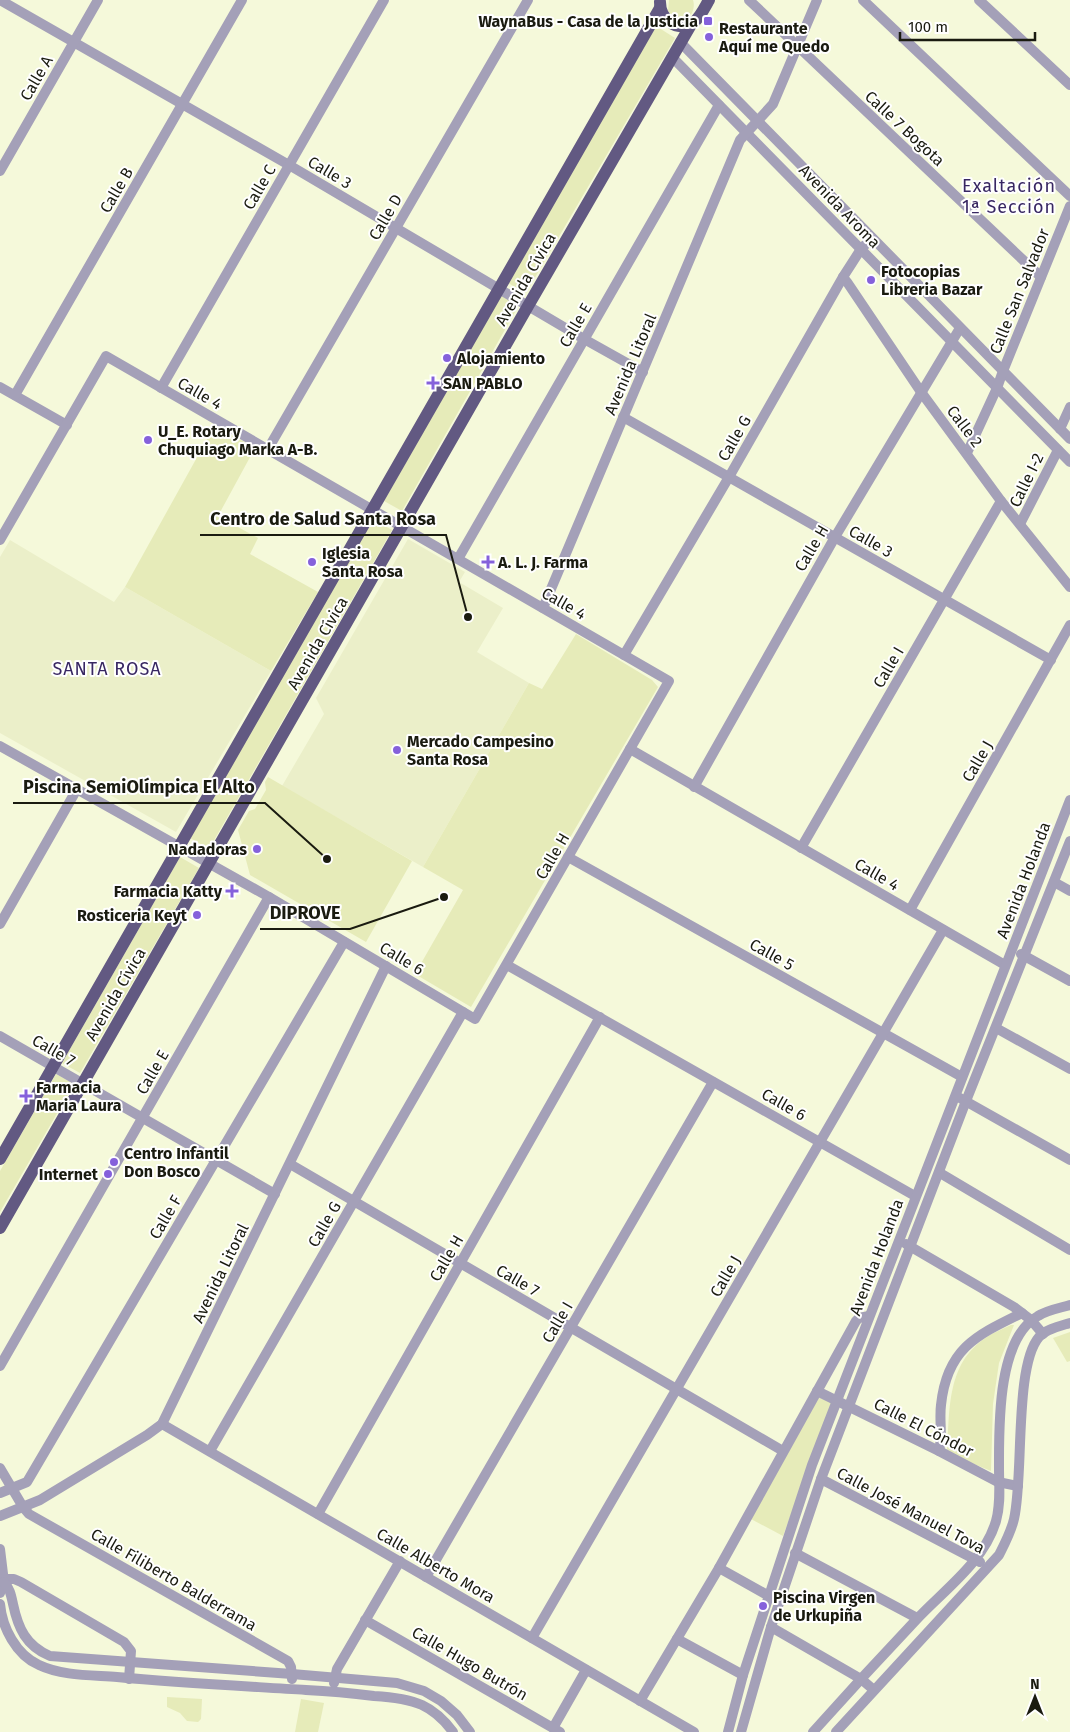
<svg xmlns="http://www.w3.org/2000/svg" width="1070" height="1732" font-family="'Fira Sans',sans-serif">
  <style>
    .built { fill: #ebefc9 }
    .green { fill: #e6ebb9 }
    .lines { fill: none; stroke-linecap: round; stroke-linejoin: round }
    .minor { stroke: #a4a0b8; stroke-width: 10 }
    .major { stroke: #625982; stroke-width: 12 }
    .poi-dot { fill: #8561db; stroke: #fff; stroke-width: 2 }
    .labels { text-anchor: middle; stroke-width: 4; stroke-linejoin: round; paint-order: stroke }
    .poi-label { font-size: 16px; font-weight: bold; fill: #1a1b10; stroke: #fff; text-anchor: start }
    .street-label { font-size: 16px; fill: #1a1b10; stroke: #fff }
    .neighbourhood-label { font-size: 18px; letter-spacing: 1px; fill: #382762; stroke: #fff }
    .leader { fill: none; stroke: #1a1b10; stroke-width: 2 }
    .callout-dot { fill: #1a1b10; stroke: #fff; stroke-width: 2 }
    .callout-label { font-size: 18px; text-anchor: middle; font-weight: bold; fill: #1a1b10; stroke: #fff; stroke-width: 4; stroke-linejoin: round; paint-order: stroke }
  </style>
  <rect width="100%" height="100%" fill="#f5f9da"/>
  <!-- built -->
  <g class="built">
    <path d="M 408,539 L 465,572 L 459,582 L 503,608 L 477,652 L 529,683 L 423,867 L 282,786 L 324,714 L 316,698 Z"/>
    <path d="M 10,540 L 114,602 L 125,587 L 271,671 L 176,832 L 0,733 L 0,557 Z"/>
  </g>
  <!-- green -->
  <g class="green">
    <path d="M 669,0 L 693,0 C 697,11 686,28 674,18 C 671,16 670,13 668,11 Z"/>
    <path d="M 656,26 L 675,38 L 526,293 L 508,283 Z"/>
    <path d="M 501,295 L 519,305 L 402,511 L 384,501 Z"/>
    <path d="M 215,425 L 255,448 L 218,516 L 258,538 L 250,554 L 318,592 L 271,671 L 125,587 Z"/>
    <path d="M 373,519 L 392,530 L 209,849 L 190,838 Z"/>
    <path d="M 576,634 L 652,680 L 658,687 L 471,1007 L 415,974 L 463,890 L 423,867 L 529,683 L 542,689 Z"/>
    <path d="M 268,777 L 412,861 L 366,942 L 250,875 L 238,830 L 249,811 L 255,809 L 266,790 L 265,782 Z"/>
    <path d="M 180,857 L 199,868 L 80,1073 L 62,1063 Z"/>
    <path d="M 56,1074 L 74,1084 L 0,1212 L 0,1171 Z"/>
    <path d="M 1011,1325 L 1014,1325 L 999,1363 L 993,1404 L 991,1471 L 947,1453 C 950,1410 946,1363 987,1337 C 994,1332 1003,1329 1011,1325 Z"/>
    <path d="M 1070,1332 L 1070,1361 L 1067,1362 L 1053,1338 Z"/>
    <path d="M 819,1397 L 832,1403 L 783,1536 L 751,1519 Z"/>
    <path d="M 167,1697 L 202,1699 L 201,1719 L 198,1722 L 187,1721 L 180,1713 L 167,1707 Z"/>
    <path d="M 301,1699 L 324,1703 L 318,1732 L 295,1732 Z"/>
  </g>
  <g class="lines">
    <!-- minor -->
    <g class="minor">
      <path d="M 0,0 L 289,165 L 584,339 L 643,372"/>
      <path d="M 749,0 L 1041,277"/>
      <path d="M 863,0 L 1070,196"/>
      <path d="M 979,0 L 1070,85"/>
      <path d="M 680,42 L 1070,439"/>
      <path d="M 672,57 L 1070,462"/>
      <path d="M 0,171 L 98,0"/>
      <path d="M 843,277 L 847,282 L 921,392 L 1001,501 L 1070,587"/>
      <path d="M 0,387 L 67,425"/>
      <path d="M 161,388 L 384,0"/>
      <path d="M 15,395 L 242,0"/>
      <path d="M 623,417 L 1051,660"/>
      <path d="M 1060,429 L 1070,407"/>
      <path d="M 268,449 L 528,0"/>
      <path d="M 967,453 L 997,388 L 1003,371 L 1070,206"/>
      <path d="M 1020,524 L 1058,450"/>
      <path d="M 0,540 L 106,356 L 669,681 L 475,1019 L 269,897 L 0,746"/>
      <path d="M 458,559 L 719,105"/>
      <path d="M 543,608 L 740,140 L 773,104 L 817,0"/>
      <path d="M 624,655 L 729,477 L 843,277 L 861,249 L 872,238"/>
      <path d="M 630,749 L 1005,965"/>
      <path d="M 694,787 L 835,537 L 960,328"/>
      <path d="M 801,848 L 1001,501"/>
      <path d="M 568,857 L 962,1077"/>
      <path d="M 1054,882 L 1070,891"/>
      <path d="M 910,910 L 1070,625"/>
      <path d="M 0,924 L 77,789"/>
      <path d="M 1021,954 L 1070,981"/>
      <path d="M 507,965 L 915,1196"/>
      <path d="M 996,1028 L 1070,1069"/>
      <path d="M 0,1036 L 275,1194"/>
      <path d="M 960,1098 L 1070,1160"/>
      <path d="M 290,1164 L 783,1451"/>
      <path d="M 940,1173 L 1070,1250"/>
      <path d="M 906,1244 L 1014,1307 L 1031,1320 L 1043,1334"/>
      <path d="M 0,1366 L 269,897"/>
      <path d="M 817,1391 L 939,1451 L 998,1482 L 1018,1486"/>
      <path d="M 162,1424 L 694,1732"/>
      <path d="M 210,1451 L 463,1012"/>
      <path d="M 939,1451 C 943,1436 939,1420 941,1405 C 947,1348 977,1335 1022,1313"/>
      <path d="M 0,1468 L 23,1507 L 29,1514 L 288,1661 L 291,1667 L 292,1679"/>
      <path d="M 821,1479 L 980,1562"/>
      <path d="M 0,1493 L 27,1482 L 344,942"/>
      <path d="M 318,1514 L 600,1017"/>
      <path d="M 0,1516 L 40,1500 L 147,1435 L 162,1424 L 386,966"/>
      <path d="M 0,1549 L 4,1582 L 0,1593"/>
      <path d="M 795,1553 L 917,1618"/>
      <path d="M 719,1568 L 769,1596"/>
      <path d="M 426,1577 L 713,1082"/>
      <path d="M 3,1579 L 14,1579 L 21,1582 L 124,1642 L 131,1651 L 129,1679"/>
      <path d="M 4,1582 C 10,1589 11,1595 13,1604 C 18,1628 26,1646 50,1656 L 292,1674 L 397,1683 L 424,1691 L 441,1701 L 457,1715 L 470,1732"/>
      <path d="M 0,1604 C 2,1627 16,1655 39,1665 C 62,1676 92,1675 117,1677 C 180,1683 243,1686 306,1690 C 329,1691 351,1693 374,1696 C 390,1697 408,1699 422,1705 C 435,1711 445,1721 453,1732"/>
      <path d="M 365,1620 L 560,1732"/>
      <path d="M 771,1627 L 861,1679 L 874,1690"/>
      <path d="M 532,1638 L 943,930"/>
      <path d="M 677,1639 L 743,1675"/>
      <path d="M 334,1683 L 337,1669 L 400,1561"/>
      <path d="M 640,1701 L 719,1568 L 856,1321 L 859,1318 L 869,1316"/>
      <path d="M 553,1728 L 586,1670"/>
      <path d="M 728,1732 L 743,1675 L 812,1465 L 1070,800"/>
      <path d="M 741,1732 L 771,1627 L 821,1479 L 966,1101 L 1070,841"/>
      <path d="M 813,1732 C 847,1694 881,1657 916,1620 C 944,1590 984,1562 996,1521 C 1001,1504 999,1486 999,1468 C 999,1426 997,1339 1038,1316 C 1047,1310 1060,1308 1070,1305"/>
      <path d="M 836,1732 L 999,1555 C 1005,1543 1011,1532 1014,1519 C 1024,1477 1014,1366 1039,1337 C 1046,1329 1060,1326 1070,1323"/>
    </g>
    <!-- major -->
    <g class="major">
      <path d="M 660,2 C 660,19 677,33 693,23 C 700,18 705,7 709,0"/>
      <path d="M 0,1159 L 660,8"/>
      <path d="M 0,1228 L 528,306 L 692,23"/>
    </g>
  </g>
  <!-- markers -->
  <g class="poi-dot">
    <rect x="703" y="16" width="10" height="10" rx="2.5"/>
    <circle cx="709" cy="37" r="5"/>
    <circle cx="871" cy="280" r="5"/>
    <circle cx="447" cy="358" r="5"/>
    <path d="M430.5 375.5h5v5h5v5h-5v5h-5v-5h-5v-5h5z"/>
    <circle cx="148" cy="440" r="5"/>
    <circle cx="312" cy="562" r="5"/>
    <path d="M485.5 554.5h5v5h5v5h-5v5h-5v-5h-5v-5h5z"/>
    <circle cx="397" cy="750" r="5"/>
    <circle cx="257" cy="849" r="5"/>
    <path d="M229.5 883.5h5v5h5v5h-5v5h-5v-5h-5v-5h5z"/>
    <circle cx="197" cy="915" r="5"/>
    <path d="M23.5 1088.5h5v5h5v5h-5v5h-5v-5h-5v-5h5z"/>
    <circle cx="114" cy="1162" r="5"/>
    <circle cx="108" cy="1174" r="5"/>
    <circle cx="763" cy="1606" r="5"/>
  </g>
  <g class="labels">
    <!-- poi labels -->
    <g class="poi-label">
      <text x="698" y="27" text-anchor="end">WaynaBus - Casa de la Justicia</text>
      <text x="719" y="34">Restaurante<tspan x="719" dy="18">Aquí me Quedo</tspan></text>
      <text x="881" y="277">Fotocopias<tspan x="881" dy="18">Libreria Bazar</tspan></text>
      <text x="457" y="364">Alojamiento</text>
      <text x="443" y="389">SAN PABLO</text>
      <text x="158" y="437">U_E. Rotary<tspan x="158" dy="18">Chuquiago Marka A-B.</tspan></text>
      <text x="322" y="559">Iglesia<tspan x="322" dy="18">Santa Rosa</tspan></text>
      <text x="498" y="568">A. L. J. Farma</text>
      <text x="407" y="747">Mercado Campesino<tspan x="407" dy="18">Santa Rosa</tspan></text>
      <text x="247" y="855" text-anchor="end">Nadadoras</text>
      <text x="222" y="897" text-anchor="end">Farmacia Katty</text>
      <text x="187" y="921" text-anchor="end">Rosticeria Keyt</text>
      <text x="36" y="1093">Farmacia<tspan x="36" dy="18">Maria Laura</tspan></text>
      <text x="124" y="1159">Centro Infantil<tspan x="124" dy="18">Don Bosco</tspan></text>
      <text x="98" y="1180" text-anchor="end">Internet</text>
      <text x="773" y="1603">Piscina Virgen<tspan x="773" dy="18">de Urkupiña</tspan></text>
    </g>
    <!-- street labels -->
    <g class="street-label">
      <text transform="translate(36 78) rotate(-60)" y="6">Calle A</text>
      <text transform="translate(905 128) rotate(43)" y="6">Calle 7 Bogota</text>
      <text transform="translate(330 172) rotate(31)" y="6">Calle 3</text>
      <text transform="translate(259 187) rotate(-60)" y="6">Calle C</text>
      <text transform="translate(116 190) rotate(-60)" y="6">Calle B</text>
      <text transform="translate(840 206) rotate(46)" y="6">Avenida Aroma</text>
      <text transform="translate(385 217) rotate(-60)" y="6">Calle D</text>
      <text transform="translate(525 279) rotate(-60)" y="6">Avenida Cívica</text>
      <text transform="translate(1019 291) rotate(-68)" y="6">Calle San Salvador</text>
      <text transform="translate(575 325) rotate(-60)" y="6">Calle E</text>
      <text transform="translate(630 364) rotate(-67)" y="6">Avenida Litoral</text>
      <text transform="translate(200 393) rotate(30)" y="6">Calle 4</text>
      <text transform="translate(965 426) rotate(53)" y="6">Calle 2</text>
      <text transform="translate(734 438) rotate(-60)" y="6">Calle G</text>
      <text transform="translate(1026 480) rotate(-64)" y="6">Calle I-2</text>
      <text transform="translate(871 541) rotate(30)" y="6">Calle 3</text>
      <text transform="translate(811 548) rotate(-60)" y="6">Calle H</text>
      <text transform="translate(564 603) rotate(30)" y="6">Calle 4</text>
      <text transform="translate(317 643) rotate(-60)" y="6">Avenida Cívica</text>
      <text transform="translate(888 667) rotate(-60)" y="6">Calle I</text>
      <text transform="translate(977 761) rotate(-60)" y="6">Calle J</text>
      <text transform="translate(552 856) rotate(-60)" y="6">Calle H</text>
      <text transform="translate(877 874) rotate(30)" y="6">Calle 4</text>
      <text transform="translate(1023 880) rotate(-69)" y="6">Avenida Holanda</text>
      <text transform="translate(772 954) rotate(29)" y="6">Calle 5</text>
      <text transform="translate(402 958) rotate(31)" y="6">Calle 6</text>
      <text transform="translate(115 994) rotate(-60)" y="6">Avenida Cívica</text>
      <text transform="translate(54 1050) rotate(30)" y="6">Calle 7</text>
      <text transform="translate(152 1072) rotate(-60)" y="6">Calle E</text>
      <text transform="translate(784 1104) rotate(30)" y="6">Calle 6</text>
      <text transform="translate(165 1217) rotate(-60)" y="6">Calle F</text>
      <text transform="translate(324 1224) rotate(-60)" y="6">Calle G</text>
      <text transform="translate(876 1257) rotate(-69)" y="6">Avenida Holanda</text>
      <text transform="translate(446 1258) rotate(-60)" y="6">Calle H</text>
      <text transform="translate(220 1273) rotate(-64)" y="6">Avenida Litoral</text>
      <text transform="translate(725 1276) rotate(-60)" y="6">Calle J</text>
      <text transform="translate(518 1280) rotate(30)" y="6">Calle 7</text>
      <text transform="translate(557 1322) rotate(-60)" y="6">Calle I</text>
      <text transform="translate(924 1427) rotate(27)" y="6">Calle El Cóndor</text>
      <text transform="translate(911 1510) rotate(28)" y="6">Calle José Manuel Tova</text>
      <text transform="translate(436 1565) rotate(30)" y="6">Calle Alberto Mora</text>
      <text transform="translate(174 1579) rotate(30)" y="6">Calle Filiberto Balderrama</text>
      <text transform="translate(470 1663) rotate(30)" y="6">Calle Hugo Butrón</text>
    </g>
    <!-- neighbourhood labels -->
    <g class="neighbourhood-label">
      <text x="1009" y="192">Exaltación<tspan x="1009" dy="21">1ª Sección</tspan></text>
      <text x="107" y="675">SANTA ROSA</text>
    </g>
  </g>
  <!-- callouts -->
  <path class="leader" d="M468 617L446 535H200M327 859L265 803H13M444 897L350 929H260"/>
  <g class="callout-dot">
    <circle cx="468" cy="617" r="5"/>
    <circle cx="327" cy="859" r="5"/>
    <circle cx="444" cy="897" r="5"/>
  </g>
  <g class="callout-label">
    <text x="323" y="525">Centro de Salud Santa Rosa</text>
    <text x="139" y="793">Piscina SemiOlímpica El Alto</text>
    <text x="305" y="919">DIPROVE</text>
  </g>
  <!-- north arrow -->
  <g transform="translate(1035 1697)" stroke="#ffffff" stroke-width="4" paint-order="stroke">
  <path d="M0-4L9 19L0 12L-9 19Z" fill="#1a1b10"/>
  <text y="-8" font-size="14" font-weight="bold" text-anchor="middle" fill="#1a1b10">N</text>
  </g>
  <!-- scale -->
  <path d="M900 32v8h135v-8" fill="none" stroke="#1a1b10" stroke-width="2.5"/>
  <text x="908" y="32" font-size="15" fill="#1a1b10" stroke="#ffffff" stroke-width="4" paint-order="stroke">100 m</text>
</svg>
